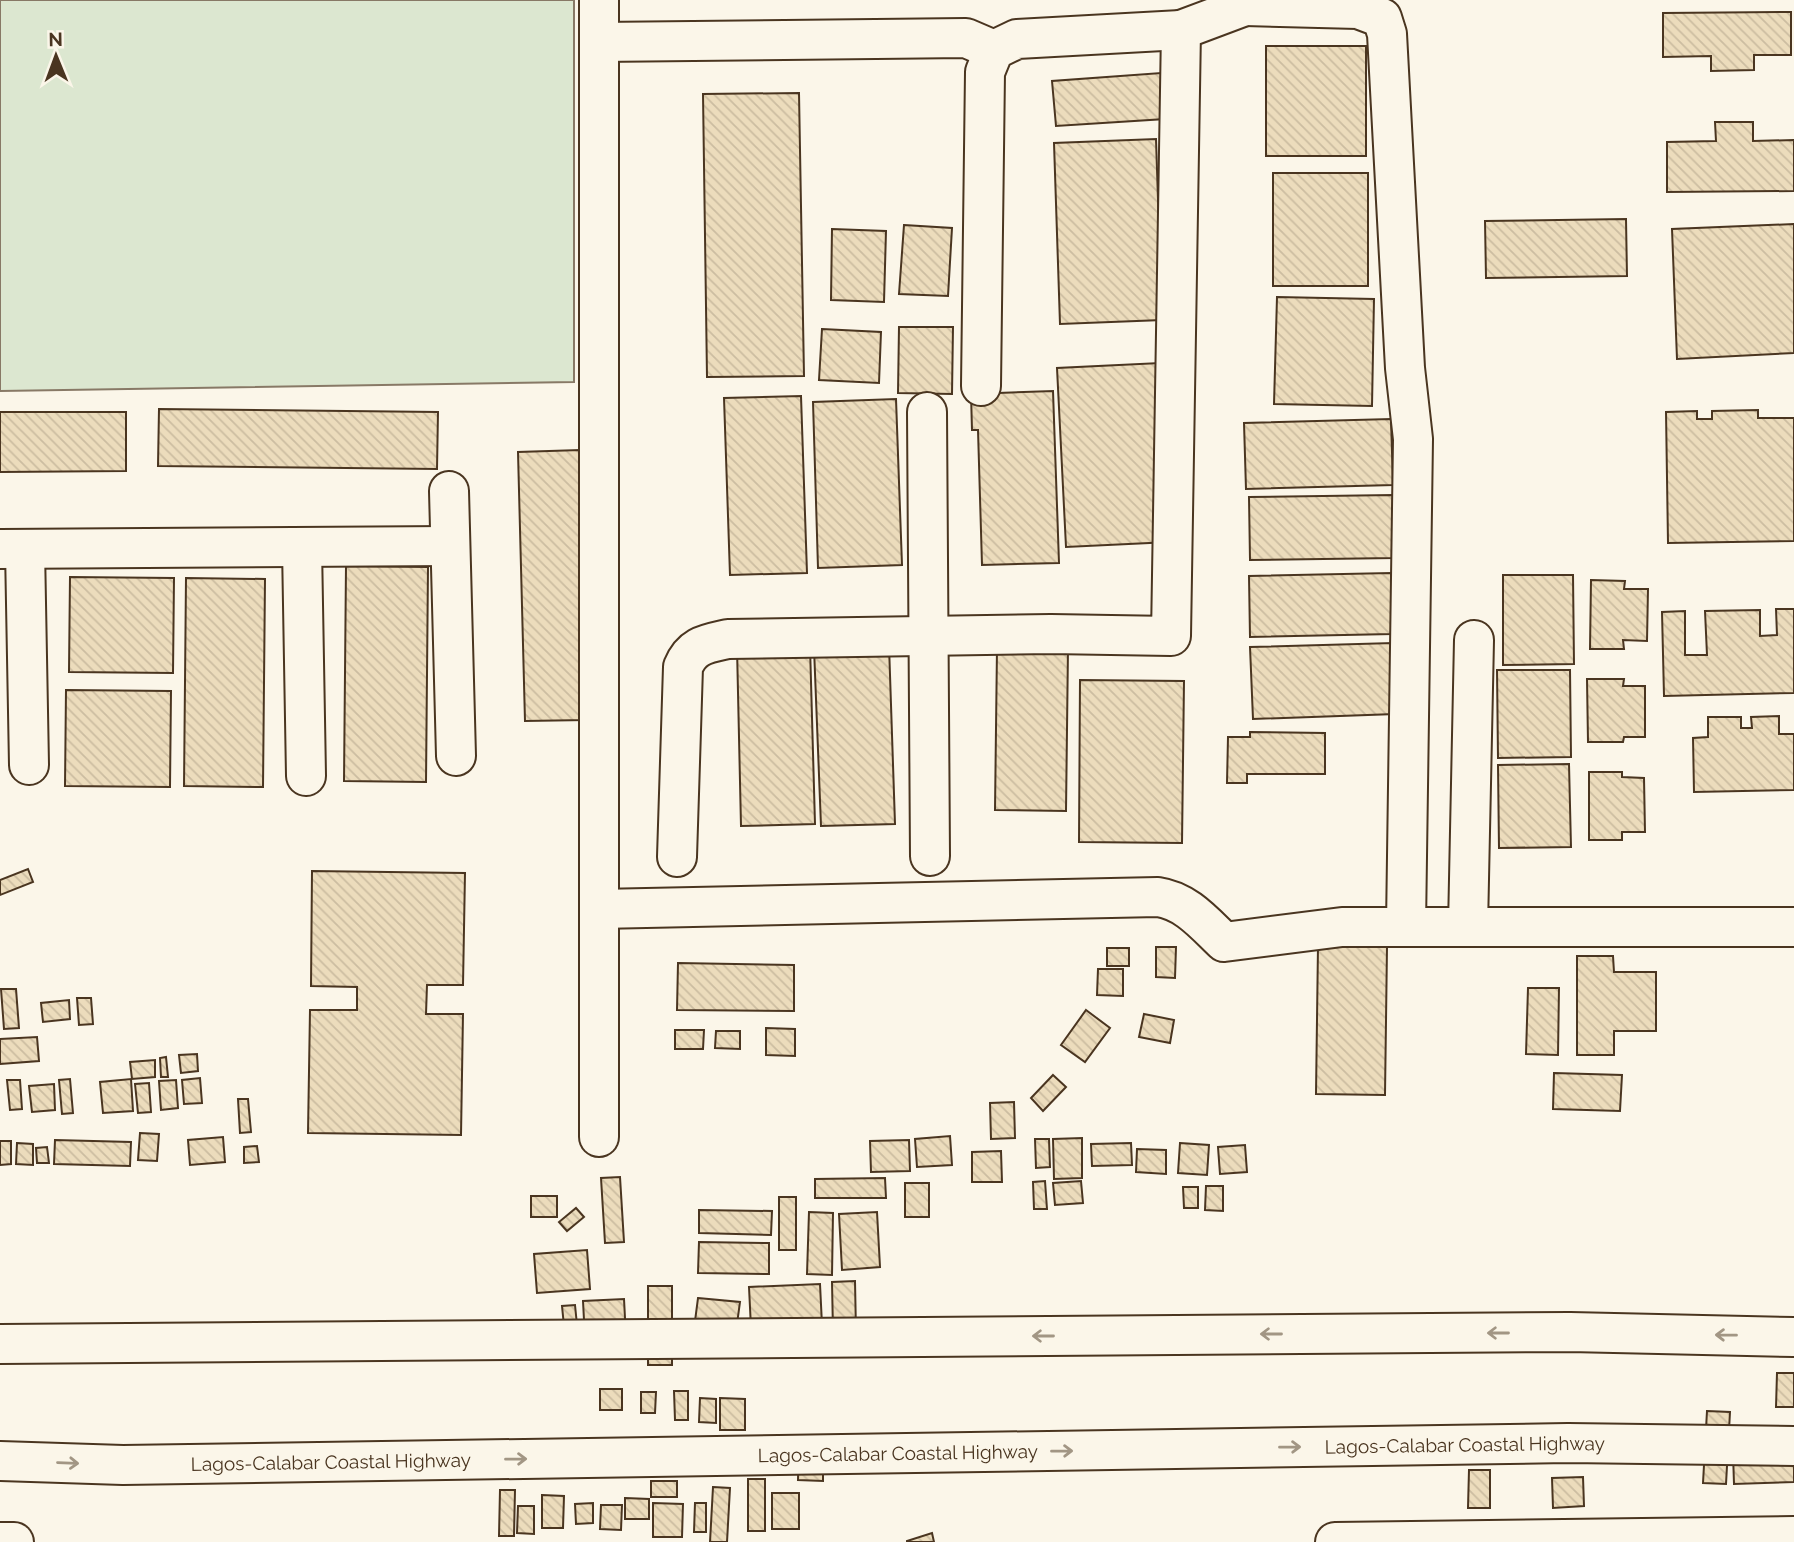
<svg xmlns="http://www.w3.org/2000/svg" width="1794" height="1542" font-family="Raleway,sans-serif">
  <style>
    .grass { fill: #dce7d0; stroke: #887966; stroke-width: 2 }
    .building { fill: url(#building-back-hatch); stroke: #4a3520; stroke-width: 2 }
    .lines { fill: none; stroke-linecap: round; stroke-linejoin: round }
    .minor-casing { stroke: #4a3520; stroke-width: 42 }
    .highway-casing { stroke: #4a3520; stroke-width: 42 }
    .minor { stroke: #fbf6e9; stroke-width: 38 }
    .highway { stroke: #fbf6e9; stroke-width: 38 }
    .oneway { stroke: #a29684 }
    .labels { text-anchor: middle; stroke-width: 5; stroke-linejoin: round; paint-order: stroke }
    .street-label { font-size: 19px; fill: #4a3520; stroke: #fbf6e9 }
  </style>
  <defs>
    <pattern id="building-back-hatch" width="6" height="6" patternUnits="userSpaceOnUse" patternTransform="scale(1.75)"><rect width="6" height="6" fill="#ecdcbc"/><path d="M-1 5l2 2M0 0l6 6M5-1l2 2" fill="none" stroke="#ccbda1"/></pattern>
  </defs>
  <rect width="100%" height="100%" fill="#fbf6e9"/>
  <!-- grass -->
  <path class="grass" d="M 0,0 L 574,0 L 574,382 L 0,391 Z"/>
  <!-- building -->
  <g class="building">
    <path d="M 1791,12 L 1791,55 L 1754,55 L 1754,70 L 1711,71 L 1711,56 L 1663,57 L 1663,13 Z"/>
    <rect x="1266" y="46" width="100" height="110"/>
    <path d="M 1161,73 L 1165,119 L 1056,126 L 1052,81 Z"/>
    <path d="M 799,93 L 804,376 L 707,377 L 703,94 Z"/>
    <path d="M 1715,122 L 1753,122 L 1753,141 L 1794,140 L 1794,191 L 1667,192 L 1667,142 L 1716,141 Z"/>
    <path d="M 1156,139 L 1162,320 L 1060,324 L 1054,143 Z"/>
    <rect x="1273" y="173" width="95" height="113"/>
    <path d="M 1626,219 L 1627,276 L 1486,278 L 1485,221 Z"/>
    <path d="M 1794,224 L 1794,353 L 1677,359 L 1672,229 Z"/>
    <path d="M 904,225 L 952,228 L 948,296 L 899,294 Z"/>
    <path d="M 832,229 L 886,231 L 884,302 L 831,300 Z"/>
    <path d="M 1277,297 L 1374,299 L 1372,406 L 1274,404 Z"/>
    <path d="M 899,327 L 953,327 L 952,394 L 898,393 Z"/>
    <path d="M 822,329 L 881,332 L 879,383 L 819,380 Z"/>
    <path d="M 1160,363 L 1170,542 L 1066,547 L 1057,368 Z"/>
    <path d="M 1053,391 L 1059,563 L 982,565 L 978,430 L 972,430 L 971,394 Z"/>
    <path d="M 801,396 L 807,573 L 730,575 L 724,398 Z"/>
    <path d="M 896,399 L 902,565 L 818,568 L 813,402 Z"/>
    <path d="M 159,409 L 438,412 L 437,469 L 158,466 Z"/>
    <path d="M 1758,410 L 1758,418 L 1794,418 L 1794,541 L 1668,543 L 1666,412 L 1697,411 L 1697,419 L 1712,419 L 1712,411 Z"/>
    <path d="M 0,412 L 126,412 L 126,471 L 0,472 Z"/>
    <path d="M 1391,419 L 1393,485 L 1246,489 L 1244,423 Z"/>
    <path d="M 580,450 L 586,720 L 525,721 L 518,452 Z"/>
    <path d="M 1393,495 L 1394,558 L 1250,560 L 1249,497 Z"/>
    <path d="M 346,566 L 428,567 L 426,782 L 344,781 Z"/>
    <path d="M 1391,573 L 1392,634 L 1250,637 L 1249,576 Z"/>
    <path d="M 1503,575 L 1573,575 L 1574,664 L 1503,665 Z"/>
    <path d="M 70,577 L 174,578 L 173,673 L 69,672 Z"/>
    <path d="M 186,578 L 265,579 L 263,787 L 184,786 Z"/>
    <path d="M 1591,580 L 1625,581 L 1624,589 L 1648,589 L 1647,641 L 1623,640 L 1624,649 L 1590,649 Z"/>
    <path d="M 1776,609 L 1794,609 L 1794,693 L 1664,696 L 1662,612 L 1685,611 L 1685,655 L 1707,655 L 1705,611 L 1760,610 L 1760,636 L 1777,635 Z"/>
    <path d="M 1393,643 L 1395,714 L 1253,719 L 1250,647 Z"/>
    <path d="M 889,645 L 895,824 L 821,826 L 814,648 Z"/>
    <path d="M 810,646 L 815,824 L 741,826 L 737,648 Z"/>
    <path d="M 997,648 L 1068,648 L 1066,811 L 995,810 Z"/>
    <path d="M 1497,670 L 1570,670 L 1571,757 L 1498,758 Z"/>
    <path d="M 1587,679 L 1624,679 L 1623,686 L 1645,686 L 1645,737 L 1624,737 L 1623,742 L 1588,742 Z"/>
    <path d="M 1080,680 L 1184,681 L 1182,843 L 1079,842 Z"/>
    <path d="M 66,690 L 171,691 L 170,787 L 65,786 Z"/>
    <path d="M 1779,716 L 1779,734 L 1794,734 L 1794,790 L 1694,792 L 1693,738 L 1708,737 L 1708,717 L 1741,717 L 1741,728 L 1752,728 L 1751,717 Z"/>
    <path d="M 1250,732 L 1325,733 L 1325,774 L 1247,774 L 1247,783 L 1227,783 L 1228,737 L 1250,737 Z"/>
    <path d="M 1569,764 L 1571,847 L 1499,848 L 1498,765 Z"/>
    <path d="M 1589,772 L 1622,772 L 1622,777 L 1644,778 L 1645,832 L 1622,832 L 1622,840 L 1589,840 Z"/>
    <path d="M 28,869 L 33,882 L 0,895 L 0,880 Z"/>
    <path d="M 312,871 L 465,873 L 463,985 L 427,985 L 426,1014 L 463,1014 L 461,1135 L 308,1133 L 310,1010 L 357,1010 L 357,987 L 311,986 Z"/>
    <path d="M 1318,946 L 1387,947 L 1385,1095 L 1316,1094 Z"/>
    <path d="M 1156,947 L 1176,947 L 1175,978 L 1156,977 Z"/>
    <rect x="1107" y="948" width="22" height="18"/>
    <path d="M 1577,956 L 1613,956 L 1614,972 L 1656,972 L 1656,1031 L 1614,1031 L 1614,1055 L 1577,1055 Z"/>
    <path d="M 678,963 L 794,965 L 794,1011 L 677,1010 Z"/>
    <path d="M 1098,969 L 1123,969 L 1123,996 L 1097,995 Z"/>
    <path d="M 1528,988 L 1559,988 L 1558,1055 L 1526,1054 Z"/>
    <path d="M 1,989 L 16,989 L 19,1028 L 4,1029 Z"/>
    <path d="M 77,998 L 91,998 L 93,1024 L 79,1025 Z"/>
    <path d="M 69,1000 L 70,1019 L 43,1022 L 41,1003 Z"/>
    <path d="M 1086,1010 L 1110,1028 L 1085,1062 L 1061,1045 Z"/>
    <path d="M 1144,1014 L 1174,1020 L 1170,1043 L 1139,1037 Z"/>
    <path d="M 766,1028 L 795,1029 L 795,1056 L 766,1055 Z"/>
    <path d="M 675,1030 L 704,1030 L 703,1049 L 675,1049 Z"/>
    <path d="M 716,1031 L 740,1031 L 740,1049 L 715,1048 Z"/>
    <path d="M 37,1037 L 39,1061 L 0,1064 L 0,1039 Z"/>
    <path d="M 197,1054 L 198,1071 L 181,1073 L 179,1055 Z"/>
    <path d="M 166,1057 L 168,1077 L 161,1077 L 160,1058 Z"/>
    <path d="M 155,1060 L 155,1077 L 132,1079 L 130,1062 Z"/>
    <path d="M 1554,1073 L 1622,1075 L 1620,1111 L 1553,1109 Z"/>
    <path d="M 1053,1075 L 1066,1087 L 1043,1111 L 1031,1098 Z"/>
    <path d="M 200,1078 L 202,1103 L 184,1104 L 182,1080 Z"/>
    <path d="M 70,1079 L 73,1113 L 62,1114 L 59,1080 Z"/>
    <path d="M 131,1079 L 133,1111 L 103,1113 L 100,1082 Z"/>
    <path d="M 7,1080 L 20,1080 L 22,1109 L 10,1110 Z"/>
    <path d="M 176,1080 L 178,1108 L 161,1110 L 159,1081 Z"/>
    <path d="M 149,1083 L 151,1112 L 138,1113 L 135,1084 Z"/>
    <path d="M 54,1084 L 55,1110 L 32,1112 L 29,1086 Z"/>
    <path d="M 238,1099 L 248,1099 L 251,1132 L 240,1133 Z"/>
    <path d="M 1014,1102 L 1015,1138 L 991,1139 L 990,1103 Z"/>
    <path d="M 140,1133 L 159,1134 L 157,1161 L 138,1160 Z"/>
    <path d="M 950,1136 L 952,1165 L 917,1167 L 915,1139 Z"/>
    <path d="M 223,1137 L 225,1162 L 190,1165 L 188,1140 Z"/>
    <path d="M 1082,1138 L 1082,1178 L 1054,1179 L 1053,1139 Z"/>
    <path d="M 1035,1139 L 1049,1139 L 1050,1167 L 1036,1168 Z"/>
    <path d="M 55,1140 L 131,1142 L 130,1166 L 54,1164 Z"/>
    <path d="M 909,1140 L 910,1171 L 871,1172 L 870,1141 Z"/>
    <path d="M 0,1141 L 11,1141 L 11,1164 L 0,1165 Z"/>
    <path d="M 17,1143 L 33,1144 L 33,1165 L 16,1164 Z"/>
    <path d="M 1131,1143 L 1132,1165 L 1092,1166 L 1091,1144 Z"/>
    <path d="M 1180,1143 L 1209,1145 L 1207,1175 L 1178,1173 Z"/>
    <path d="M 1245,1145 L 1247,1172 L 1220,1174 L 1218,1147 Z"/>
    <path d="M 257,1146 L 259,1162 L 244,1163 L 244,1147 Z"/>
    <path d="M 47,1147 L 49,1163 L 37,1163 L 36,1148 Z"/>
    <path d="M 1137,1149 L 1166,1150 L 1166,1174 L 1136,1172 Z"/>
    <path d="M 1001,1151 L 1002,1182 L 972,1182 L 972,1152 Z"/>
    <path d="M 620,1177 L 624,1242 L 605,1243 L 601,1178 Z"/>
    <path d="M 885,1178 L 886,1198 L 815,1198 L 815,1179 Z"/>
    <path d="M 1045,1181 L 1047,1209 L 1034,1209 L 1033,1182 Z"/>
    <path d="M 1081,1181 L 1083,1203 L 1055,1205 L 1053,1183 Z"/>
    <rect x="905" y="1183" width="24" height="34"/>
    <path d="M 1206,1186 L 1223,1186 L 1223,1211 L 1205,1210 Z"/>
    <path d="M 1183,1187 L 1198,1187 L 1198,1208 L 1184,1208 Z"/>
    <rect x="531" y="1196" width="26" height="21"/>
    <rect x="779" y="1197" width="17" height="53"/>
    <path d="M 576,1208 L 584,1217 L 567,1231 L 559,1222 Z"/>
    <path d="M 699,1210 L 772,1211 L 771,1235 L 699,1233 Z"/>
    <path d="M 809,1212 L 833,1213 L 832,1275 L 807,1274 Z"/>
    <path d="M 877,1212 L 880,1267 L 842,1270 L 839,1214 Z"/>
    <path d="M 699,1242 L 769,1243 L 769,1274 L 698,1273 Z"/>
    <path d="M 587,1250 L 590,1289 L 537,1293 L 534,1254 Z"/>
    <path d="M 855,1281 L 856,1332 L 833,1332 L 832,1282 Z"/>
    <path d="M 820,1284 L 822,1325 L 751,1328 L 749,1287 Z"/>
    <rect x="648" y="1286" width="24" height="79"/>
    <path d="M 698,1298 L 740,1302 L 737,1324 L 695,1321 Z"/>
    <path d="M 624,1299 L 627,1356 L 586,1358 L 583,1301 Z"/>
    <path d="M 575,1305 L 577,1325 L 564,1326 L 562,1306 Z"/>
    <path d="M 1777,1373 L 1794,1373 L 1794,1407 L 1776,1407 Z"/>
    <rect x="600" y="1389" width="22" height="21"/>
    <path d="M 674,1391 L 688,1391 L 688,1420 L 675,1420 Z"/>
    <path d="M 641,1392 L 656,1392 L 655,1413 L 641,1413 Z"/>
    <path d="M 700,1398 L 716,1399 L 716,1423 L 699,1422 Z"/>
    <path d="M 720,1398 L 745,1399 L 745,1430 L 720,1430 Z"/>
    <path d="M 1707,1411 L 1730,1412 L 1726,1484 L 1703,1483 Z"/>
    <path d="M 799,1440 L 823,1440 L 823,1481 L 798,1480 Z"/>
    <path d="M 1794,1451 L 1794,1482 L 1734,1484 L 1733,1453 Z"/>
    <path d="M 1469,1470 L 1490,1470 L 1490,1508 L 1468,1508 Z"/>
    <path d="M 1583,1477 L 1584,1506 L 1553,1508 L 1552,1478 Z"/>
    <rect x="748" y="1479" width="17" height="52"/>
    <rect x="651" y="1481" width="26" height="16"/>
    <path d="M 713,1487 L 730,1488 L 727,1542 L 710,1542 Z"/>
    <path d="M 500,1490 L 515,1490 L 514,1536 L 499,1536 Z"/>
    <rect x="772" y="1493" width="27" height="36"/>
    <path d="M 542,1495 L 564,1496 L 563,1528 L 542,1528 Z"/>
    <path d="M 625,1498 L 649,1499 L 649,1519 L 625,1519 Z"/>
    <path d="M 593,1503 L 593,1523 L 576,1524 L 575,1504 Z"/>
    <path d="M 653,1503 L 683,1504 L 682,1537 L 653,1537 Z"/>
    <path d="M 695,1503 L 706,1503 L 706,1532 L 694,1532 Z"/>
    <path d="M 601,1505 L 622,1505 L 621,1530 L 600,1529 Z"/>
    <path d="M 518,1506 L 534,1506 L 534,1534 L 517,1533 Z"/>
    <path d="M 932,1533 L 934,1542 L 907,1542 L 907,1541 Z"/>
  </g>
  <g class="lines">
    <defs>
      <g id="minor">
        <path d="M 1245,6 L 1358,9 L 1382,18 L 1387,34 L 1405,368 L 1413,439 L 1406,926"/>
        <path d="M 599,42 L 966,38 L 994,50"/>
        <path d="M 981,386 L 985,72 L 994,50 L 1017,39 L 1181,30"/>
        <path d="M 927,412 L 930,856"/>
        <path d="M 449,491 L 456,756"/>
        <path d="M 302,547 L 306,776"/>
        <path d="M 0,549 L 450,546"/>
        <path d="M 25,549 L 29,765"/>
        <path d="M 677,857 L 683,667 C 692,645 706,644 728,639 L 1051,634 L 1171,636 L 1181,30 L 1245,6 L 1245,0"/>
        <path d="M 599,909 L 1158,897 C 1186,901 1204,923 1224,942 L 1342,927 L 1794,927"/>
        <path d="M 1468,927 L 1474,640"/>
        <path d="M 599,1137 L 599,0"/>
        <path d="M 0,1542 L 14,1542"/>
        <path d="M 1335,1542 L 1794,1536"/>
      </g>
      <g id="highway">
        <path d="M 0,1344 L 1570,1332 L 1794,1337"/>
        <path id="s1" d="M 0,1461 L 123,1465 L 1568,1443 L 1794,1446"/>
      </g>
    </defs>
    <!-- minor casing -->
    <use href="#minor" class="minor-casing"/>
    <!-- highway casing -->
    <use href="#highway" class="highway-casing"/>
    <!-- minor -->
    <use href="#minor" class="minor"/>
    <!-- highway -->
    <use href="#highway" class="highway"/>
  </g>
  <!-- one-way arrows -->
  <defs><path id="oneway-shaft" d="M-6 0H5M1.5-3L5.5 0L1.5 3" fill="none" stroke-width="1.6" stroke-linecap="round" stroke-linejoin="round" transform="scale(1.75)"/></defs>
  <g class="oneway">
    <use href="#oneway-shaft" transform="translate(1498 1333) rotate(180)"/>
    <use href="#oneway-shaft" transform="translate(1271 1334) rotate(180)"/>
    <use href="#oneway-shaft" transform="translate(1726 1335) rotate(-179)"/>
    <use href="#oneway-shaft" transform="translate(1043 1336) rotate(180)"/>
    <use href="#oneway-shaft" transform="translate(1290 1447) rotate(-1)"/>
    <use href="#oneway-shaft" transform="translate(1062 1451) rotate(-1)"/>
    <use href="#oneway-shaft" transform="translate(516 1459) rotate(-1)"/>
    <use href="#oneway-shaft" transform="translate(68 1463) rotate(2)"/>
  </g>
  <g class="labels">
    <!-- street labels -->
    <g class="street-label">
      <text dy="7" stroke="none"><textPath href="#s1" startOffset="1465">Lagos-Calabar Coastal Highway</textPath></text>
      <text dy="7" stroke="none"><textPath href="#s1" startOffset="898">Lagos-Calabar Coastal Highway</textPath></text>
      <text dy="7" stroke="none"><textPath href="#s1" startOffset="331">Lagos-Calabar Coastal Highway</textPath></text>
    </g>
  </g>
  <!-- north arrow -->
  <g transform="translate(56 56) rotate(359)" stroke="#fbf6e9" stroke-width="5" paint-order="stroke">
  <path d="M0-5L12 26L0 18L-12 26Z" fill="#4a3520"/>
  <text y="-10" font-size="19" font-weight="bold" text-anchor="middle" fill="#4a3520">N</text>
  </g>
</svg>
